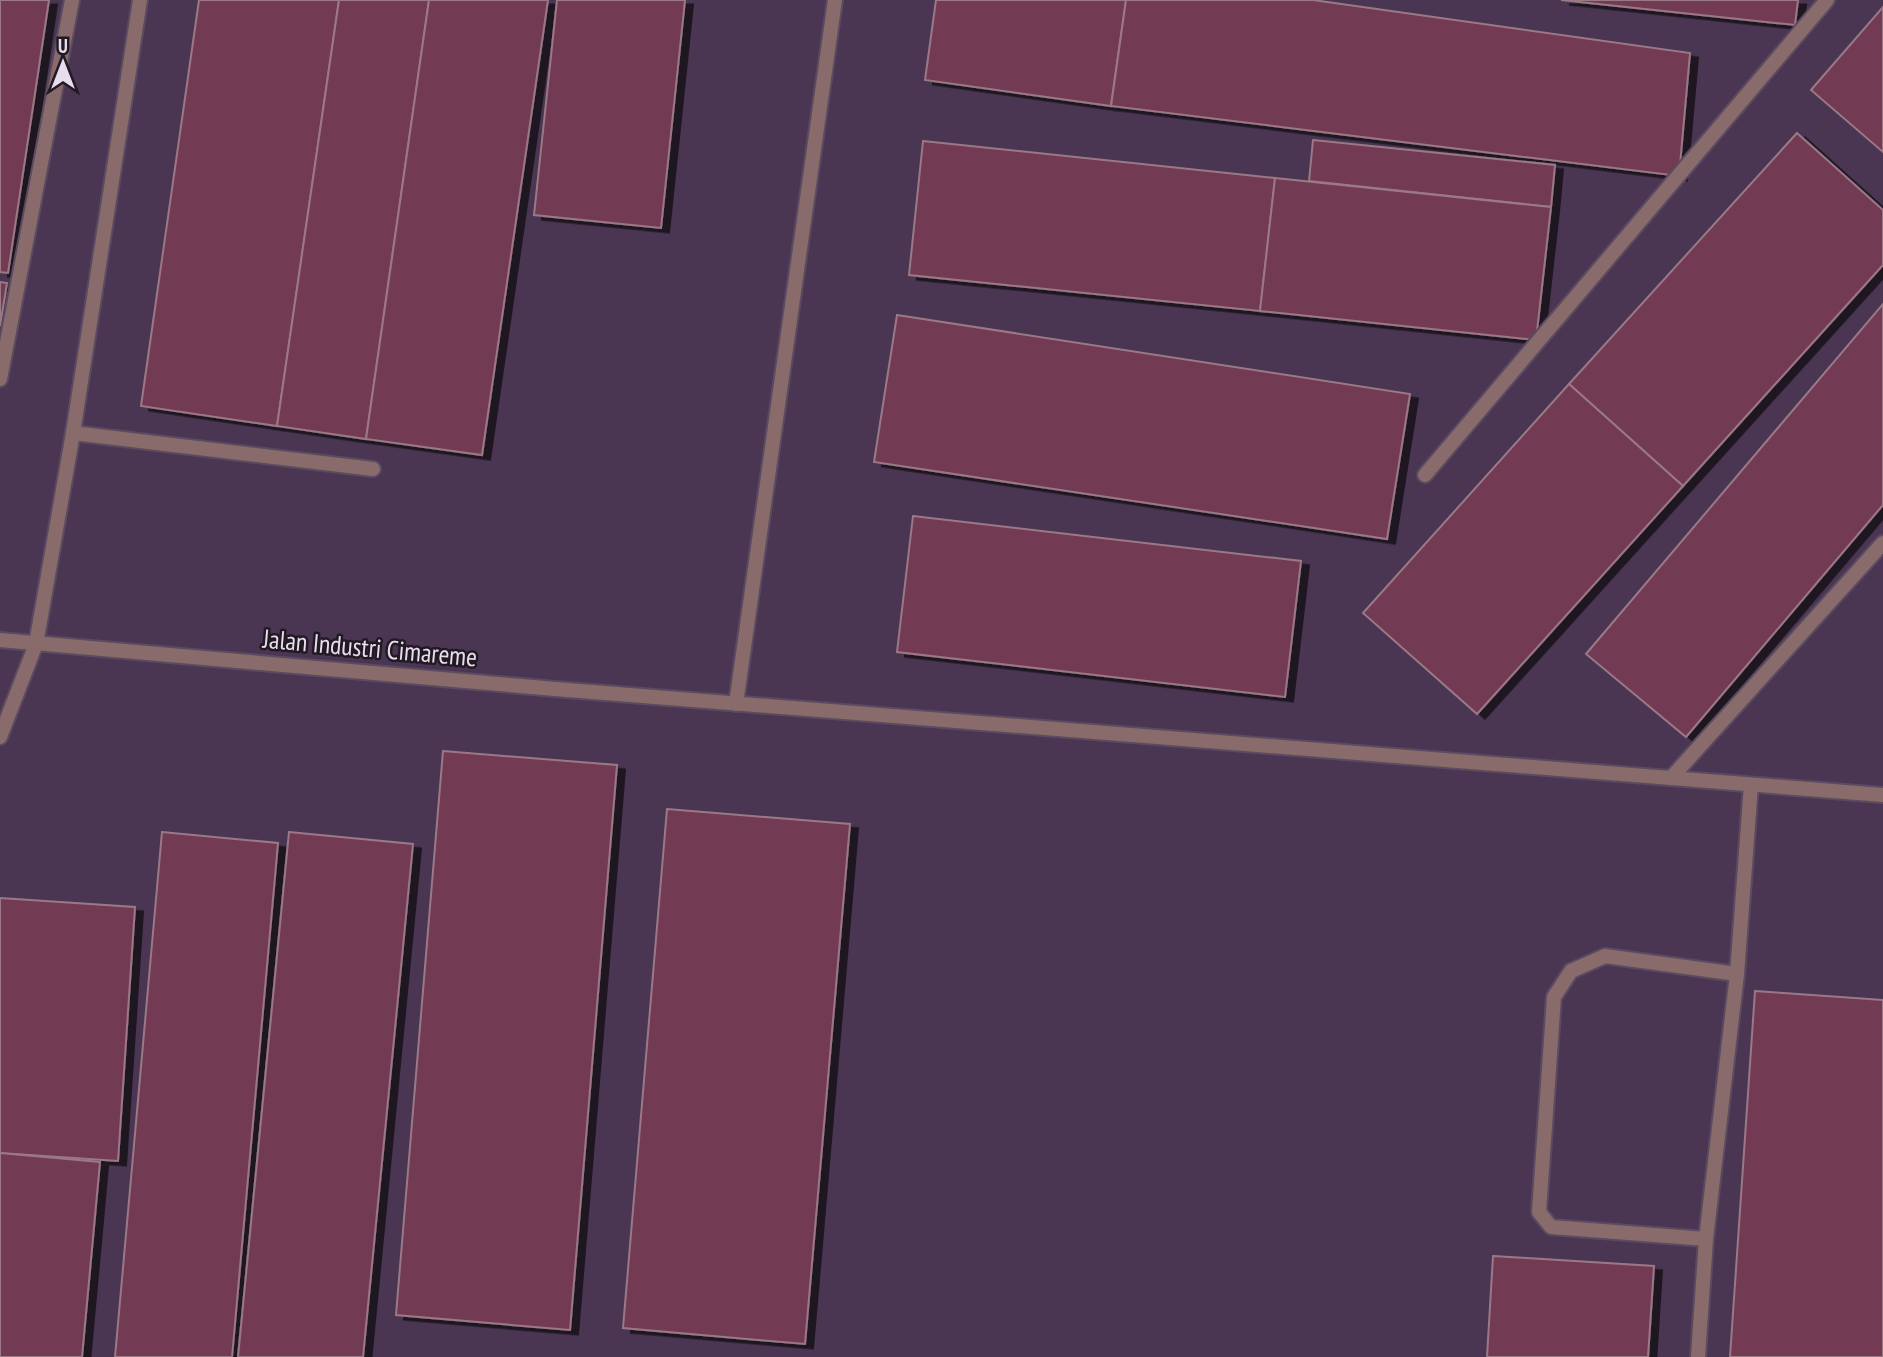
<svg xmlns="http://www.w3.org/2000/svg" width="1883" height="1357" font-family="'PT Sans Narrow',sans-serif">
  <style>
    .built { fill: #4a3652 }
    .building { fill: #733a53; stroke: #9a7985; stroke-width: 2; filter: url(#shadow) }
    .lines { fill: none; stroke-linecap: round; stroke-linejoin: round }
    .lane-casing { stroke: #5a4b60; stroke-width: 18 }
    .lane { stroke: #896b6b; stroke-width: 14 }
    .labels { text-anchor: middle; stroke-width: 5; stroke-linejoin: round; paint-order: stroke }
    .street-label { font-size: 26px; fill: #e8ddec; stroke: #211a24 }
  </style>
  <defs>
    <filter id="shadow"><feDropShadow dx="8" dy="4.5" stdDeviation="0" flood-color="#0009"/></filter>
  </defs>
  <rect width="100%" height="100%" fill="#3f2f45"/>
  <!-- built -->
  <rect class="built" x="0" y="0" width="1883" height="1357"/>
  <!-- building -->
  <g class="building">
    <path d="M 0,0 L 49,0 L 8,273 L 0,272 Z"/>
    <path d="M 199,0 L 339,0 L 277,426 L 141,406 Z"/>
    <path d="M 339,0 L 429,0 L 366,439 L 277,426 Z"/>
    <path d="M 429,0 L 548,0 L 482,455 L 366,439 Z"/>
    <path d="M 557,0 L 685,0 L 661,228 L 534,215 Z"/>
    <path d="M 936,0 L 1126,0 L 1111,106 L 925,80 Z"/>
    <path d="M 1126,0 L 1313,0 L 1690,53 L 1679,176 L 1111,106 Z"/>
    <path d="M 1561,0 L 1798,0 L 1795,25 Z"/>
    <path d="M 1883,7 L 1883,152 L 1811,90 Z"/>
    <path d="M 1797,133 L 1883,210 L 1883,265 L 1683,486 L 1569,384 Z"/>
    <path d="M 1313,140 L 1555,165 L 1551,207 L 1309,181 Z"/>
    <path d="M 923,141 L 1275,178 L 1260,311 L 909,275 Z"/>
    <path d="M 1275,178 L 1551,207 L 1536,340 L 1260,311 Z"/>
    <path d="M 0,282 L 7,283 L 0,326 Z"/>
    <path d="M 1883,304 L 1883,505 L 1686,737 L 1586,654 Z"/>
    <path d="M 897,315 L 1410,394 L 1387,539 L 874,462 Z"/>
    <path d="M 1569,384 L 1683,486 L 1477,714 L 1363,613 Z"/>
    <path d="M 913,516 L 1301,561 L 1285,697 L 897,652 Z"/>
    <path d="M 443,751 L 617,765 L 570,1330 L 396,1315 Z"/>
    <path d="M 667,809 L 850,824 L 805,1344 L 623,1328 Z"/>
    <path d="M 162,832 L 278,843 L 232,1357 L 115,1357 Z"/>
    <path d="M 289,832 L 413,844 L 363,1357 L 238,1357 Z"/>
    <path d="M 0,898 L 135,907 L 118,1161 L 0,1153 Z"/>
    <path d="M 1755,991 L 1883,1000 L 1883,1357 L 1730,1357 Z"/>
    <path d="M 0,1153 L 100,1162 L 82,1357 L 0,1357 Z"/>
    <path d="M 1493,1256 L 1654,1266 L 1648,1357 L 1487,1357 Z"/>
  </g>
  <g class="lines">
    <defs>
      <g id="lane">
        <path d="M 0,379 L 72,0"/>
        <path d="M 73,433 L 373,469"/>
        <path d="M 1425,475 L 1827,0"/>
        <path d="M 0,640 L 555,689 L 1883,795"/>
        <path d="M 736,704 L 835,0"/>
        <path d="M 0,737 L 36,644 L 73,433 L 140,0"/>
        <path d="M 1671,778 L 1883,543"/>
        <path d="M 1706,1239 L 1551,1227 L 1539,1212 L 1554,997 L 1571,971 L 1605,956 L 1737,974"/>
        <path d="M 1698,1357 L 1706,1239 L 1737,974 L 1751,785"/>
      </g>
    </defs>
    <!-- lane casing -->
    <use href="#lane" class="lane-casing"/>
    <!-- lane -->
    <use href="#lane" class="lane"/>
  </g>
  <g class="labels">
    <!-- street labels -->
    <g class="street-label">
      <text transform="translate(370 648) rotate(5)" y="9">Jalan Industri Cimareme</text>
    </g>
  </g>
  <!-- north arrow -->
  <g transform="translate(63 63)" stroke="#211a24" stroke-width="5" paint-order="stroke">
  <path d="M0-5L12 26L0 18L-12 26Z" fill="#e8ddec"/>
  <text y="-10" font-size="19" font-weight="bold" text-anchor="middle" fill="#e8ddec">U</text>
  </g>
</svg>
